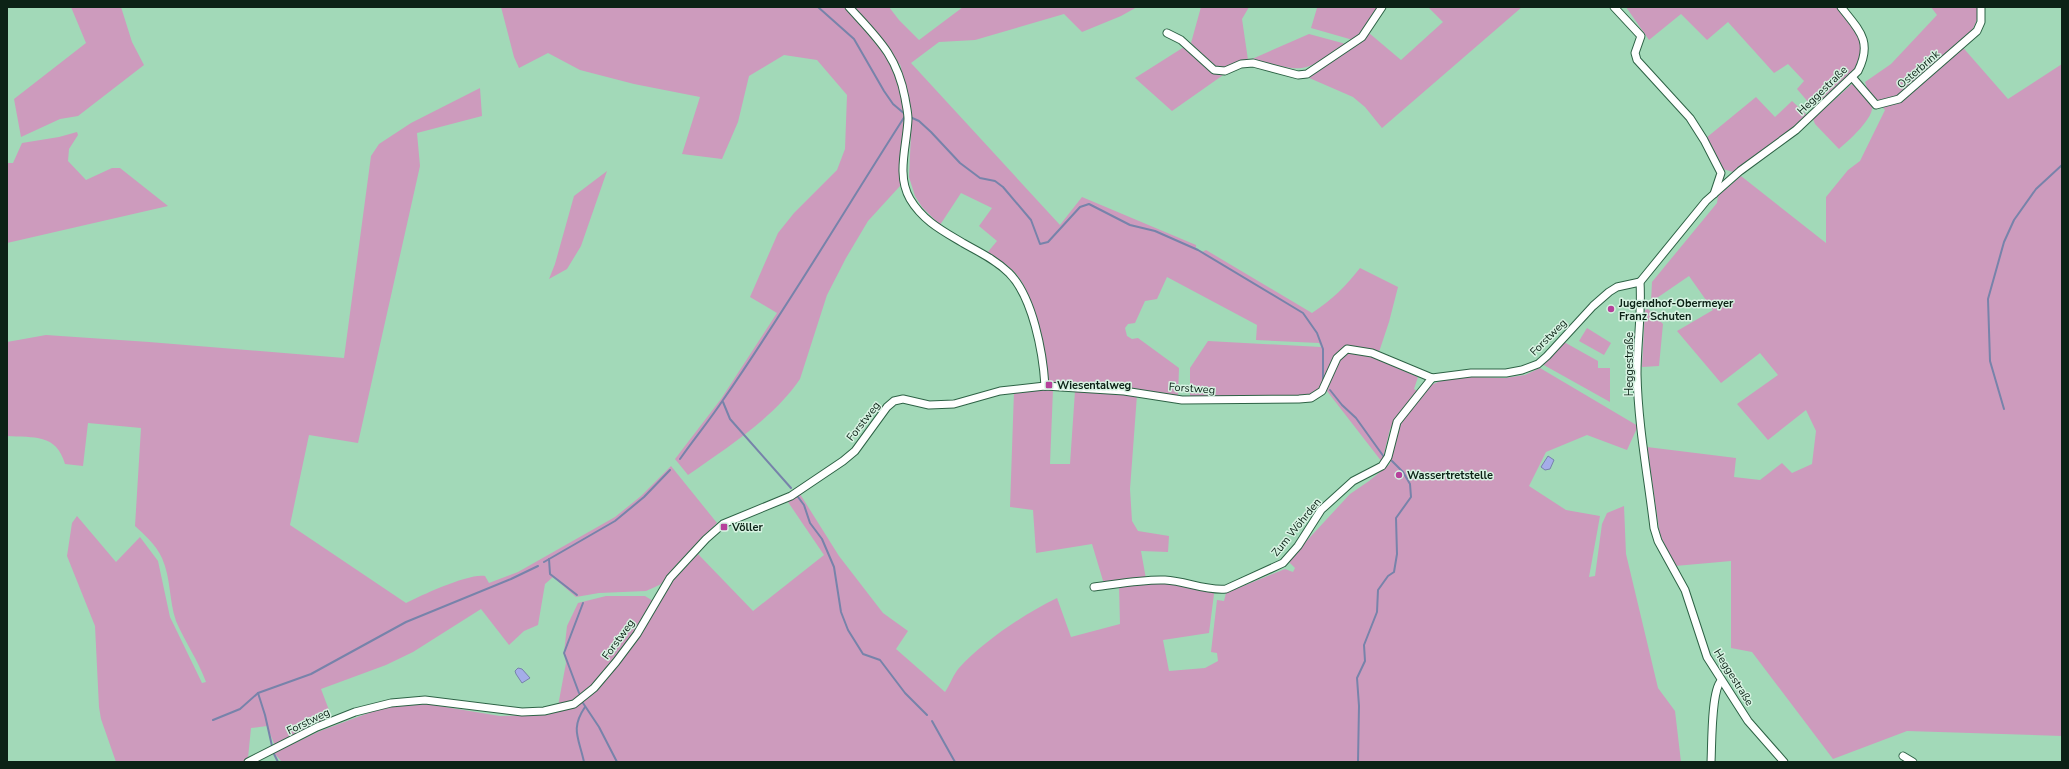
<svg xmlns="http://www.w3.org/2000/svg" width="2069" height="769" font-family="'Nunito Sans',sans-serif">
  <style>
    .green { fill: #cd9bbd }
    .water { fill: #a5ade9; stroke: #7783aa }
    .lines { fill: none; stroke-linecap: round; stroke-linejoin: round }
    .stream { stroke: #7783aa; stroke-width: 2 }
    .minor-casing { stroke: #2d6245; stroke-width: 9 }
    .minor { stroke: #fff; stroke-width: 7 }
    .poi-dot { fill: #b6429b; stroke: #d7f3e2; stroke-width: 1.5 }
    .labels { text-anchor: middle; stroke-width: 3; stroke-linejoin: round; paint-order: stroke }
    .street-label { font-size: 11px; fill: #0c2216; stroke: #d7f3e2 }
    .poi-label { font-size: 11px; font-weight: bold; fill: #0c2216; stroke: #d7f3e2; text-anchor: start }
  </style>
  <rect width="100%" height="100%" fill="#a2d9b8"/>
  <!-- green -->
  <g class="green">
    <path d="M 71,7 L 121,7 L 132,42 L 144,65 L 78,116 L 60,119 L 21,137 L 14,99 L 86,43 Z"/>
    <path d="M 501,7 L 889,7 L 899,20 L 919,40 L 963,7 L 1137,7 L 1121,16 L 1082,32 L 1064,14 L 975,40 L 939,42 L 911,63 L 1060,225 L 1082,197 L 1196,245 L 1196,248 L 1202,252 L 1206,250 L 1312,313 C 1332,300 1346,286 1360,268 L 1398,287 L 1389,322 L 1378,355 L 1347,347 L 1321,388 L 1310,395 L 1190,397 L 1190,368 L 1208,341 L 1321,347 L 1319,343 L 1256,340 L 1257,325 L 1167,277 L 1157,299 L 1145,301 L 1135,323 L 1128,324 L 1125,328 L 1127,336 L 1132,339 L 1138,338 L 1179,368 L 1178,397 L 1125,388 L 1049,383 C 1046,354 1035,297 1017,275 C 1009,265 997,259 987,253 L 997,241 L 979,226 L 992,208 L 961,193 L 940,225 L 922,207 L 915,196 L 909,177 L 912,112 L 900,64 L 893,67 L 903,105 L 905,122 L 900,186 L 868,221 L 846,258 L 827,295 L 800,379 C 774,418 726,448 688,475 L 675,459 L 721,399 L 777,313 L 750,297 L 778,233 L 794,213 L 837,170 L 845,149 L 847,95 L 817,60 L 784,55 L 749,76 L 738,122 L 722,159 L 682,154 L 700,97 L 634,84 L 580,70 L 548,53 L 519,68 L 514,57 Z"/>
    <path d="M 1201,7 L 1249,7 L 1242,19 L 1248,60 L 1225,67 L 1214,67 L 1191,43 Z"/>
    <path d="M 1315,7 L 1378,7 L 1360,35 L 1353,40 L 1311,28 L 1317,8 Z"/>
    <path d="M 1428,7 L 1522,7 L 1382,128 L 1365,107 L 1353,97 L 1307,77 L 1317,72 L 1364,40 L 1369,33 L 1401,60 L 1443,22 Z"/>
    <path d="M 1626,7 L 1836,7 C 1844,17 1859,29 1861,41 C 1866,70 1833,92 1815,110 L 1797,89 L 1804,81 L 1788,64 L 1774,73 L 1728,22 L 1707,40 L 1681,14 L 1649,40 Z"/>
    <path d="M 1931,7 L 1978,7 C 1978,27 1972,30 1959,43 L 2008,99 L 2062,64 L 2062,736 L 1907,731 L 1833,759 L 1752,652 L 1731,648 L 1731,561 L 1675,566 L 1660,535 L 1647,447 L 1736,458 L 1734,477 L 1760,480 L 1782,463 L 1792,473 L 1812,464 L 1816,431 L 1806,410 L 1768,440 L 1737,404 L 1778,375 L 1760,353 L 1721,383 L 1677,331 L 1713,310 L 1689,276 L 1651,302 L 1652,282 L 1717,203 L 1718,196 L 1741,176 L 1826,243 L 1826,197 L 1848,170 L 1860,161 L 1885,110 L 1868,91 L 1865,82 L 1891,64 L 1937,15 Z"/>
    <path d="M 1309,34 L 1346,44 C 1301,75 1304,72 1252,59 Z"/>
    <path d="M 1184,47 L 1213,73 L 1226,73 L 1172,111 L 1135,78 Z"/>
    <path d="M 1852,84 L 1855,84 C 1860,89 1869,97 1872,104 C 1876,117 1848,141 1839,149 L 1815,124 L 1813,119 Z"/>
    <path d="M 480,88 L 482,116 L 417,133 L 420,166 L 358,443 L 309,435 L 290,525 L 406,603 C 422,595 469,573 485,576 L 489,583 L 518,572 L 615,517 L 641,496 L 671,466 L 717,523 L 677,564 L 661,584 L 655,587 L 646,591 L 599,593 L 576,597 L 553,577 L 545,584 L 538,625 L 524,631 L 509,645 L 481,609 L 413,652 L 386,665 L 321,689 L 332,718 L 315,724 L 275,746 L 267,726 L 251,728 L 248,758 L 243,762 L 116,762 L 101,719 L 99,707 L 95,626 L 67,556 L 72,523 L 77,516 L 116,562 L 140,537 L 158,561 L 170,617 L 202,683 L 206,682 C 198,660 185,642 176,621 C 169,601 171,578 162,558 C 156,545 145,535 135,526 L 141,428 L 88,423 L 83,466 L 65,464 C 56,433 34,438 7,436 L 7,342 L 46,335 L 149,342 L 344,358 L 371,156 L 379,144 L 411,123 Z"/>
    <path d="M 1756,97 L 1775,117 L 1792,101 L 1808,116 L 1794,128 L 1733,172 L 1723,169 L 1706,138 Z"/>
    <path d="M 77,132 L 78,135 L 69,149 L 68,161 L 86,180 L 112,168 L 120,168 L 168,206 L 7,243 L 7,163 L 13,163 L 22,143 L 59,137 Z"/>
    <path d="M 607,171 L 581,246 L 567,269 L 549,279 L 555,264 L 574,196 Z"/>
    <path d="M 1648,309 L 1663,324 L 1659,366 L 1642,367 L 1645,310 Z"/>
    <path d="M 1587,328 L 1611,343 L 1604,355 L 1579,341 Z"/>
    <path d="M 1564,342 L 1598,361 L 1598,368 L 1610,368 L 1610,402 L 1542,364 Z"/>
    <path d="M 1351,352 L 1362,353 L 1418,377 L 1414,389 L 1417,391 L 1399,414 L 1390,429 L 1382,462 L 1327,391 C 1332,379 1336,356 1351,352 Z"/>
    <path d="M 1540,368 L 1638,426 L 1627,450 L 1587,435 L 1546,452 L 1529,486 L 1566,510 L 1600,516 L 1589,577 L 1595,576 L 1602,524 L 1607,513 L 1624,506 L 1626,554 L 1658,688 L 1675,711 L 1681,762 L 282,762 L 274,753 L 320,731 L 382,708 L 427,704 L 500,716 L 548,715 L 558,706 L 566,663 L 564,653 L 567,626 L 578,603 L 606,596 L 645,596 L 658,604 L 669,585 L 698,554 L 753,611 L 824,555 L 788,502 L 800,494 L 839,556 L 883,613 L 908,631 L 896,649 L 945,692 C 950,685 953,675 959,668 C 984,641 1024,614 1057,598 L 1071,637 L 1120,624 L 1119,586 L 1165,582 L 1213,591 L 1214,594 L 1209,633 L 1163,640 L 1169,671 L 1205,668 L 1218,661 L 1217,653 L 1211,652 L 1217,600 L 1224,601 L 1226,593 L 1285,569 L 1293,572 L 1295,568 L 1288,561 L 1350,494 L 1369,481 L 1390,464 L 1396,433 L 1404,418 L 1431,385 L 1445,379 L 1472,377 L 1505,378 L 1525,375 Z"/>
    <path d="M 1053,389 L 1050,464 L 1070,464 L 1075,391 L 1137,395 L 1130,489 L 1132,521 L 1138,531 L 1169,536 L 1168,552 L 1141,551 L 1146,579 L 1104,584 L 1092,544 L 1036,553 L 1033,510 L 1010,507 L 1014,391 Z"/>
  </g>
  <!-- water -->
  <g class="water">
    <path d="M 1548,456 L 1554,460 L 1550,469 L 1545,470 L 1541,467 Z"/>
    <path d="M 518,668 L 522,669 L 530,678 L 522,683 L 516,674 L 515,671 Z"/>
  </g>
  <g class="lines">
    <!-- stream -->
    <g class="stream">
      <path d="M 818,7 L 854,39 L 884,91 L 893,104 L 906,115"/>
      <path d="M 910,117 L 919,121 L 931,132 L 960,163 L 980,178 L 995,181 L 1003,187 L 1031,220 L 1040,244 L 1048,242 L 1080,207 L 1089,204 L 1130,225 L 1155,231 L 1198,250 L 1303,313 L 1317,333 L 1323,349 L 1323,381"/>
      <path d="M 1330,390 L 1342,405 L 1356,418 L 1384,457"/>
      <path d="M 723,402 L 730,419 L 791,488"/>
      <path d="M 2004,409 L 1990,361 L 1988,299 L 2004,242 L 2014,220 L 2036,189 L 2062,165"/>
      <path d="M 680,459 C 694,439 709,421 723,400 C 787,308 844,211 905,116"/>
      <path d="M 798,497 L 804,505 L 810,523 L 822,539 L 834,567 L 841,612 L 848,630 L 863,654 L 880,660 L 905,693 L 927,715"/>
      <path d="M 549,559 L 550,574 L 577,595"/>
      <path d="M 544,562 L 615,521 L 644,497 L 670,470"/>
      <path d="M 579,693 L 564,653 L 583,603"/>
      <path d="M 583,703 L 599,727 L 617,762"/>
      <path d="M 213,720 L 240,709 L 258,693"/>
      <path d="M 932,721 L 955,762"/>
      <path d="M 272,746 L 265,715 L 258,693 L 311,674 L 406,622 L 511,579 L 538,566"/>
      <path d="M 274,754 L 278,762"/>
      <path d="M 584,762 C 579,738 570,729 585,707"/>
      <path d="M 1358,762 L 1359,706 L 1357,678 L 1365,661 L 1364,645 L 1377,612 L 1378,590 L 1388,576 L 1394,572 L 1397,554 L 1396,518 L 1411,497 L 1410,484 L 1403,472 L 1392,461"/>
    </g>
    <defs>
      <g id="minor">
        <path d="M 849,7 C 877,38 897,55 905,98 C 906,105 908,112 908,119 C 907,145 896,175 910,199 C 923,221 943,231 963,243 C 979,252 996,260 1009,273 C 1033,297 1043,353 1045,386"/>
        <path d="M 1614,7 L 1641,36 L 1635,53 L 1637,60 L 1690,118 L 1704,140 L 1721,173 L 1714,194"/>
        <path d="M 1167,33 L 1181,40 L 1214,70 L 1225,71 L 1241,64 L 1253,63 L 1298,75 L 1307,74 L 1362,37 L 1382,7"/>
        <path d="M 1852,77 L 1876,105 L 1899,99 L 1977,31 L 1981,22 L 1981,7"/>
        <path d="M 1094,587 C 1118,584 1142,579 1165,580 C 1186,581 1205,591 1226,589 L 1283,563 L 1298,546 L 1321,510 L 1353,481 L 1382,466 L 1388,457 L 1397,422 L 1432,378"/>
        <path d="M 1903,756 L 1913,762"/>
        <path d="M 248,762 L 317,727 L 355,712 L 391,703 L 425,700 L 522,712 L 544,711 L 574,704 L 594,688 L 616,662 L 637,634 L 670,578 L 706,539 L 723,524 L 791,496 L 843,461 L 855,451 L 887,407 L 894,401 L 903,399 L 929,405 L 954,404 L 1000,391 L 1045,386 L 1124,391 L 1182,400 L 1299,399 L 1311,398 L 1322,391 L 1337,358 L 1347,349 L 1372,353 L 1432,378 L 1471,373 L 1506,373 L 1522,370 L 1538,364 L 1547,356 L 1593,306 L 1609,292 L 1617,287 L 1640,282"/>
        <path d="M 1711,762 C 1712,745 1711,691 1721,681"/>
        <path d="M 1784,762 L 1748,721 L 1707,657 L 1685,590 L 1658,541 L 1654,528 C 1648,477 1638,425 1637,374 C 1637,343 1642,313 1640,282 L 1706,201 L 1740,171 L 1796,130 L 1858,71 C 1873,41 1859,30 1841,7"/>
      </g>
    </defs>
    <!-- minor casing -->
    <use href="#minor" class="minor-casing"/>
    <!-- minor -->
    <use href="#minor" class="minor"/>
  </g>
  <!-- markers -->
  <g class="poi-dot">
    <circle cx="1611" cy="309" r="4"/>
    <rect x="1045" y="381" width="8" height="8" rx="2"/>
    <circle cx="1399" cy="475" r="4"/>
    <rect x="720" y="523" width="8" height="8" rx="2"/>
  </g>
  <g class="labels">
    <!-- street labels -->
    <g class="street-label">
      <text transform="translate(1918 69) rotate(-41)" y="4">Osterbrink</text>
      <text transform="translate(1822 90) rotate(-44)" y="4">Heggestraße</text>
      <text transform="translate(1548 337) rotate(-45)" y="4">Forstweg</text>
      <text transform="translate(1629 364) rotate(-90)" y="4">Heggestraße</text>
      <text transform="translate(1192 388) rotate(4)" y="4">Forstweg</text>
      <text transform="translate(863 421) rotate(-52)" y="4">Forstweg</text>
      <text transform="translate(1296 527) rotate(-51)" y="4">Zum Wöhrden</text>
      <text transform="translate(618 639) rotate(-54)" y="4">Forstweg</text>
      <text transform="translate(1734 677) rotate(58)" y="4">Heggestraße</text>
      <text transform="translate(308 721) rotate(-26)" y="4">Forstweg</text>
    </g>
    <!-- poi labels -->
    <g class="poi-label">
      <text x="1619" y="307">Jugendhof-Obermeyer<tspan x="1619" dy="13">Franz Schuten</tspan></text>
      <text x="1057" y="389">Wiesentalweg</text>
      <text x="1407" y="479">Wassertretstelle</text>
      <text x="732" y="531">Völler</text>
    </g>
  </g>
  <!-- border -->
  <rect width="2069" height="769" fill="none" stroke="#0c2216" stroke-width="16"/>
</svg>
